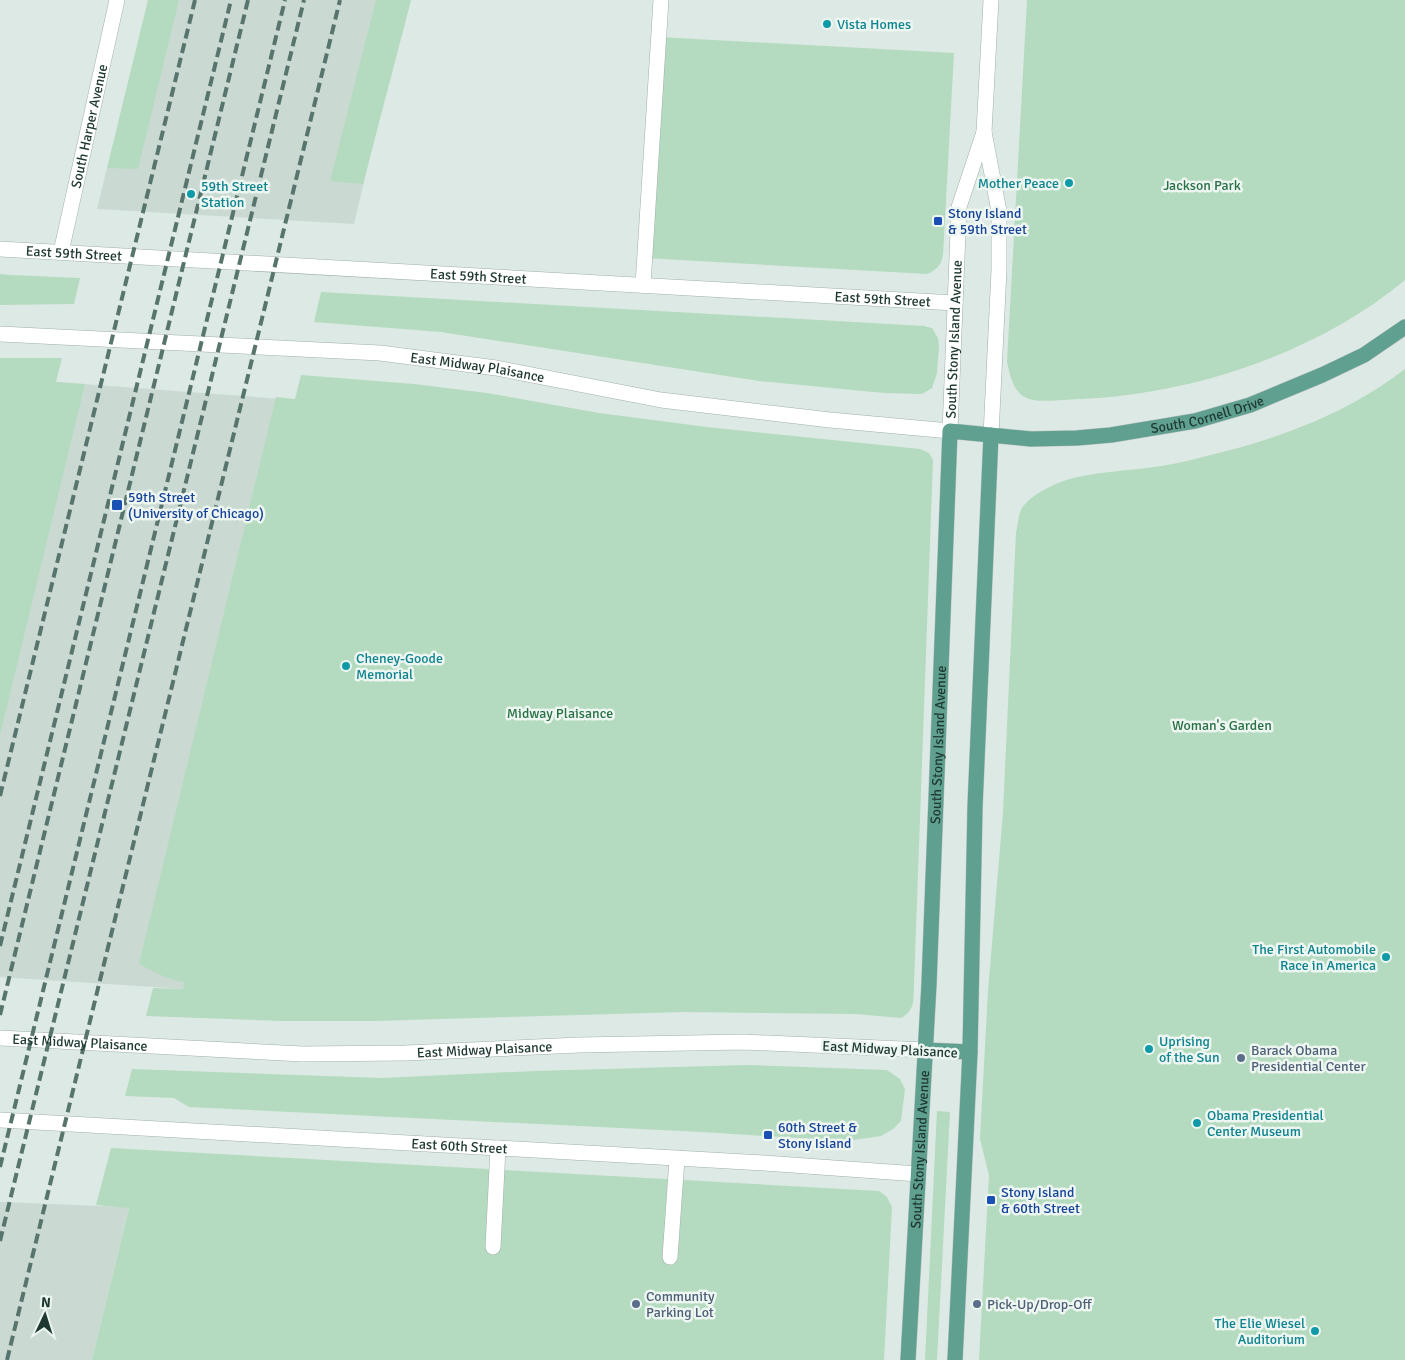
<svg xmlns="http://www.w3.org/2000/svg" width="1405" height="1360" font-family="Signika,sans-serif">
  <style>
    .built { fill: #cbd9d3 }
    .green { fill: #b4dbbf }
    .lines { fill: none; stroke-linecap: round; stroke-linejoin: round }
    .minor-casing { stroke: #a0b0ab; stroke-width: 16 }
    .major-casing { stroke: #bcc3c2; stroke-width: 16 }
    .minor { stroke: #fff; stroke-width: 15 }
    .major { stroke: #60a090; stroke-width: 15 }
    .rail { stroke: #58756d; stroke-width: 4; stroke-dasharray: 10 5; stroke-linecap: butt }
    .culture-dot { fill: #0f9aa8; stroke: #edf6f1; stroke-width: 2 }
    .transit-dot { fill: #1a4fb4; stroke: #edf6f1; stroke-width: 2 }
    .service-dot { fill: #5c6f8a; stroke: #edf6f1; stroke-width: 2 }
    .labels { text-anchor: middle; stroke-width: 5; stroke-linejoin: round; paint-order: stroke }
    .culture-label { font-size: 14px; fill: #0d838f; stroke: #edf6f1; text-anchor: start }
    .street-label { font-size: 14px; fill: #1e3832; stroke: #edf6f1 }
    .park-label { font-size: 14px; fill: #287045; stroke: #edf6f1 }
    .transit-label { font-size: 14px; fill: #164399; stroke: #edf6f1; text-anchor: start }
    .service-label { font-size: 14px; fill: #4e5e75; stroke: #edf6f1; text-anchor: start }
  </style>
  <rect width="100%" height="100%" fill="#dde9e4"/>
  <!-- built -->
  <g class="built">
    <path d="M 160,0 L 411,0 L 373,144 L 354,224 L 97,209 L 107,168 L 130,148 Z"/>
    <path d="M 56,382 L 322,402 L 183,989 L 0,977 L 0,605 Z"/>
    <path d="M 0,1202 L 129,1207 L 92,1360 L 0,1360 Z"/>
  </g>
  <!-- green -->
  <g class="green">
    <path d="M 148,0 L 179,0 L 138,169 L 107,168 Z"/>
    <path d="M 376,0 L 411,0 L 363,184 L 330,181 Z"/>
    <path d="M 1027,0 L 1405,0 L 1405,280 C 1319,352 1194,394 1082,399 C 1068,399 1041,403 1029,399 C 1013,394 1010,375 1007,362 Z"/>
    <path d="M 659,37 L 954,53 L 943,255 C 941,265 937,270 927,274 L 645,258 Z"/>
    <path d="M 0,274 L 11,275 L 80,278 L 74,304 L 0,305 Z"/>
    <path d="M 321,292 L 924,326 L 932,328 L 938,338 L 939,346 L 937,373 L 932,388 L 922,394 L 884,393 L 759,381 L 441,332 L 314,322 Z"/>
    <path d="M 0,358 L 62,358 L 56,382 L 85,384 L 0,735 Z"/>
    <path d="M 1405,369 L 1405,1360 L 979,1360 L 989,1175 L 980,1139 L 988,991 L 1003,812 L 1016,532 C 1018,526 1018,516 1021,510 C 1028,497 1048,487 1061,482 C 1090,471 1135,471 1167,465 C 1180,463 1194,459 1207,456 C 1278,439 1347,414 1405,369 Z"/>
    <path d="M 301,375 L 414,384 L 487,393 L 599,413 L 707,427 L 920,449 L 929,453 L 933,460 L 914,984 C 913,999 916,1010 901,1018 L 856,1014 L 683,1012 L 373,1021 L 282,1021 L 146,1016 L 153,988 L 183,989 L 184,982 C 168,980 153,971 139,964 L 276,397 L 295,399 Z"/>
    <path d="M 747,1065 L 887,1070 L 900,1079 L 905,1089 L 901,1121 L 893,1129 L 881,1136 L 846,1141 L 702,1132 L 189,1107 L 174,1098 L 125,1096 L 132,1069 L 382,1078 L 534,1071 Z"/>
    <path d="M 937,1111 L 950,1112 L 937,1360 L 925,1360 Z"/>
    <path d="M 111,1148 L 879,1191 L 887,1197 L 892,1207 L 884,1360 L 92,1360 L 129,1208 L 96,1205 Z"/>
  </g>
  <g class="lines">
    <defs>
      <g id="minor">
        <path id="s1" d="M 0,249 L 955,303"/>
        <path id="s2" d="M 61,252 L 117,0"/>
        <path d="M 643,285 L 661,0"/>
        <path id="s3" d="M 0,334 L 380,353 L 496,368 L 661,400 L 830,420 L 950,431 L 959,207 L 984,132"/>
        <path d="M 991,435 L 999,270 L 999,211 L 984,132 L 991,0"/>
        <path id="s4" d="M 0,1038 L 302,1054 L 406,1053 L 579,1045 L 744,1042 L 925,1050"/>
        <path id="s5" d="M 0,1120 L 764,1163 L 918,1174"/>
        <path d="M 493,1247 L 498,1148"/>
        <path d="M 670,1257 L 677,1159"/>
      </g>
      <g id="major">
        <path d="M 925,1050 L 970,1052"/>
        <path id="s6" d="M 908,1360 L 929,984 L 950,431 L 1031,439 L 1077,438 L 1111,435 L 1195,421 L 1250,405 L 1322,375 L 1364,355 L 1405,327"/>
        <path d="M 955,1360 L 970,1052 L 975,807 L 991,435"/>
      </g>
    </defs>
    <!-- minor casing -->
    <use href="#minor" class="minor-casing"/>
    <!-- major casing -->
    <use href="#major" class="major-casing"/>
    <!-- minor -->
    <use href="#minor" class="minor"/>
    <!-- major -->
    <use href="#major" class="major"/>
    <!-- rail -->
    <g class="rail">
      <path d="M 0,796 L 195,0"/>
      <path d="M 0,946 L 231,0"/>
      <path d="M 0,1015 L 248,0"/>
      <path d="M 0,1167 L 285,0"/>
      <path d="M 0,1241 L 304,0"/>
      <path d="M 7,1360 L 340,0"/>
    </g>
  </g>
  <!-- markers -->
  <g class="culture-dot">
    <circle cx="827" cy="24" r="5"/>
    <circle cx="1069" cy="183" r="5"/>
    <circle cx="191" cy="194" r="5"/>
    <circle cx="346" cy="666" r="5"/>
    <circle cx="1386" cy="957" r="5"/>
    <circle cx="1149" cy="1049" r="5"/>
    <circle cx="1197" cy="1123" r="5"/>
    <circle cx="1315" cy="1331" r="5"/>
  </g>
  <g class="transit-dot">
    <rect x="933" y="216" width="10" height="10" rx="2.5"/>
    <rect x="111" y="499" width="12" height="12" rx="2.5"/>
    <rect x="763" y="1130" width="10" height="10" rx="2.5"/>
    <rect x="986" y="1195" width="10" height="10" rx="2.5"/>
  </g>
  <g class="service-dot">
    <circle cx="1241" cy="1058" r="5"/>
    <circle cx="636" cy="1304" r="5"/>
    <circle cx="977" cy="1304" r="5"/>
  </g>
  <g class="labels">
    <!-- culture labels -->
    <g class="culture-label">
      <text x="837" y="29">Vista Homes</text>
      <text x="1059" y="188" text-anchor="end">Mother Peace</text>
      <text x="201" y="191">59th Street<tspan x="201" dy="16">Station</tspan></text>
      <text x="356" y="663">Cheney-Goode<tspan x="356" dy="16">Memorial</tspan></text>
      <text x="1376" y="954" text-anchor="end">The First Automobile<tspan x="1376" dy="16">Race in America</tspan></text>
      <text x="1159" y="1046">Uprising<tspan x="1159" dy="16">of the Sun</tspan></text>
      <text x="1207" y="1120">Obama Presidential<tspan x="1207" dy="16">Center Museum</tspan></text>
      <text x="1305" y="1328" text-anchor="end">The Elie Wiesel<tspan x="1305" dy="16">Auditorium</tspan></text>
    </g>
    <!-- street labels -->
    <g class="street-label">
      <text dy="5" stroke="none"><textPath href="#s2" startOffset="129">South Harper Avenue</textPath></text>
      <text dy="5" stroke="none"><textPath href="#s1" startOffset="74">East 59th Street</textPath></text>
      <text dy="5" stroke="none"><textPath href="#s1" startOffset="479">East 59th Street</textPath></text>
      <text dy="5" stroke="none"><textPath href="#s1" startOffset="884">East 59th Street</textPath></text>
      <text dy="5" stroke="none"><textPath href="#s3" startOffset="1048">South Stony Island Avenue</textPath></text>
      <text dy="5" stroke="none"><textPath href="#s3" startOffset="479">East Midway Plaisance</textPath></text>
      <text dy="5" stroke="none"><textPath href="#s6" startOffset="1190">South Cornell Drive</textPath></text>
      <text dy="5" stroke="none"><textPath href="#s6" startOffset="616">South Stony Island Avenue</textPath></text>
      <text dy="5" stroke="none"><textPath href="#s4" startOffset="80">East Midway Plaisance</textPath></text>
      <text transform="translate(890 1049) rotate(3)" y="5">East Midway Plaisance</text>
      <text dy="5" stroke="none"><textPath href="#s4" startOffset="485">East Midway Plaisance</textPath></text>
      <text dy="5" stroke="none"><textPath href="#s5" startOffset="460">East 60th Street</textPath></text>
      <text dy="5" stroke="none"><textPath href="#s6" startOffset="211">South Stony Island Avenue</textPath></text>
    </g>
    <!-- park labels -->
    <g class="park-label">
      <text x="1202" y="190">Jackson Park</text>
      <text x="560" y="718">Midway Plaisance</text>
      <text x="1222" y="730">Woman's Garden</text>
    </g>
    <!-- transit labels -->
    <g class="transit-label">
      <text x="948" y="218">Stony Island<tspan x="948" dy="16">&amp; 59th Street</tspan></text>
      <text x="128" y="502">59th Street<tspan x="128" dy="16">(University of Chicago)</tspan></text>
      <text x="778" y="1132">60th Street &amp;<tspan x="778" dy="16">Stony Island</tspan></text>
      <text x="1001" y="1197">Stony Island<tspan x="1001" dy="16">&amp; 60th Street</tspan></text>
    </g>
    <!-- service labels -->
    <g class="service-label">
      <text x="1251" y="1055">Barack Obama<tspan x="1251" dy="16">Presidential Center</tspan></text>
      <text x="646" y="1301">Community<tspan x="646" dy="16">Parking Lot</tspan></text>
      <text x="987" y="1309">Pick-Up/Drop-Off</text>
    </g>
  </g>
  <!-- north arrow -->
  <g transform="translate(45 1315) rotate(4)" stroke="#edf6f1" stroke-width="4" paint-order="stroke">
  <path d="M0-4L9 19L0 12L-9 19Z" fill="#1e3832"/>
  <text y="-8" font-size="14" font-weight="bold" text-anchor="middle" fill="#1e3832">N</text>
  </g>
</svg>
